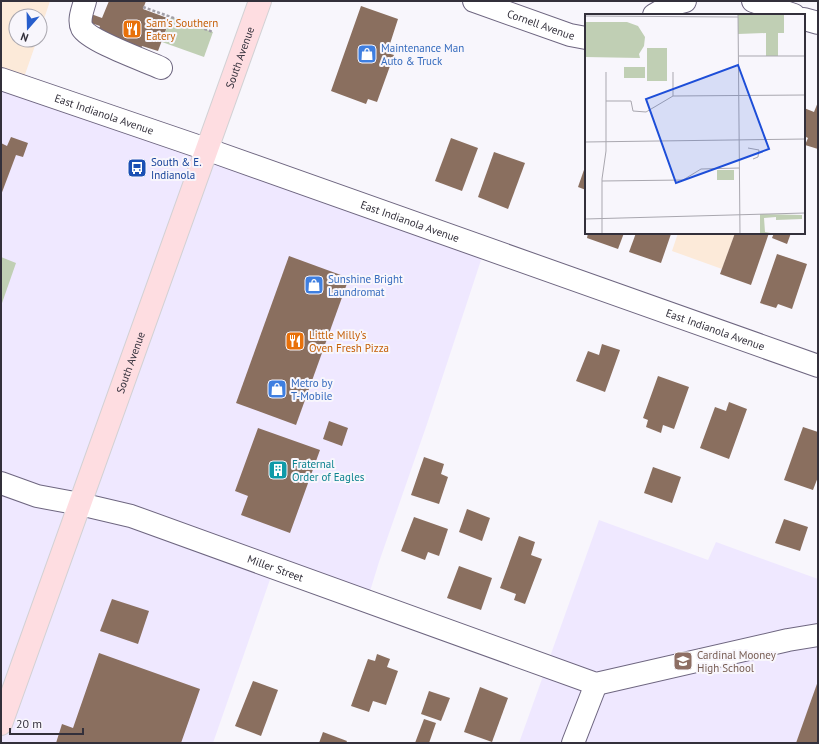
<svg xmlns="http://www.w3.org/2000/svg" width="819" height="744" font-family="'PT Sans',sans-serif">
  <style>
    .built { fill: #efe8ff }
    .industrial { fill: #fcead9 }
    .green { fill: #c0cfb4 }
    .building { fill: #8a6f5f }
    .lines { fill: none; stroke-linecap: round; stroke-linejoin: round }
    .minor-casing { stroke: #6e6680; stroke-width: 24 }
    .major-casing { stroke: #d2d1d4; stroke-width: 24 }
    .path { stroke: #a29fa8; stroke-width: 2.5; stroke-dasharray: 3 2; stroke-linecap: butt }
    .minor { stroke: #fff; stroke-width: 22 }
    .major { stroke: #fedde1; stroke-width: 22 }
    .labels { text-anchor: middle; stroke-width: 4; stroke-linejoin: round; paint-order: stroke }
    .food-label { font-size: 11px; fill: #c56008; stroke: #f8f6fc; text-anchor: start }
    .street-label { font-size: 11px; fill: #33303b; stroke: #f8f6fc }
    .shop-label { font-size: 11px; fill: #366cbe; stroke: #f8f6fc; text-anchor: start }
    .transit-label { font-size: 11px; fill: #164399; stroke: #f8f6fc; text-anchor: start }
    .culture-label { font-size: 11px; fill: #0d838f; stroke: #f8f6fc; text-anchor: start }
    .education-label { font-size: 11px; fill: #785e54; stroke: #f8f6fc; text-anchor: start }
    .inset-road { fill: none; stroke: #a9a7af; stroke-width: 1 }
    .view { fill: #1d4ed8; fill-opacity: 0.15; stroke: #1d4ed8; stroke-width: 2 }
    .inset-edge { fill: none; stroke: #33303b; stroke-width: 2 }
  </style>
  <rect width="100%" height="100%" fill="#f8f6fc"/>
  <!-- built -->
  <g class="built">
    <path d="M 1,79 L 485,248 L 427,424 L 379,562 L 367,601 L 274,568 L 213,743 L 1,743 Z"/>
    <path d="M 599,520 L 708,560 L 716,542 L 818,579 L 818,743 L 519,743 Z"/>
  </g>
  <!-- industrial -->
  <g class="industrial">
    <path d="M 1,1 L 50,1 L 40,31 L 40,16 L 16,16 L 16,40 L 37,40 L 21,86 L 1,79 Z"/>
    <path d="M 678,233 L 735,233 L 722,269 L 672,251 Z"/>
  </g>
  <!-- green -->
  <g class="green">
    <path d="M 171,17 L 213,32 L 204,57 L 162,42 Z"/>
    <path d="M 1,257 L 16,263 L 1,306 Z"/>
  </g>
  <!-- building -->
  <g class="building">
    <path d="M 109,1 L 146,1 L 143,9 L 170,19 L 158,51 L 142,46 L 140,52 L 97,33 L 100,26 L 88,22 L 91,14 L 102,18 Z"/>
    <path d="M 361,6 L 398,19 L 387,53 L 394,55 L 377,102 L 368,99 L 366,104 L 331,91 Z"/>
    <path d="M 818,102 L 818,149 L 805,145 L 808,138 L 804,136 L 804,108 L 814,112 Z"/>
    <path d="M 11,137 L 28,143 L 23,157 L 16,155 L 1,195 L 1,143 L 7,146 Z"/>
    <path d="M 451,138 L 478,148 L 462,191 L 435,181 Z"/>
    <path d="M 494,152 L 525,163 L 508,209 L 478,197 Z"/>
    <path d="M 586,164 L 586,190 L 578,187 Z"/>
    <path d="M 588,233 L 624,233 L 618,249 L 587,238 Z"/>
    <path d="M 636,233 L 669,233 L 671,234 L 661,263 L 629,252 Z"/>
    <path d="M 735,233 L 769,233 L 751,285 L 720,274 Z"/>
    <path d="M 774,233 L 791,233 L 787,244 L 772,238 Z"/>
    <path d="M 777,254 L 807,264 L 792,309 L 778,304 L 776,308 L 760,303 Z"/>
    <path d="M 289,256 L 349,278 L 296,425 L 236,403 Z"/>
    <path d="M 602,344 L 620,350 L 605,392 L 576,381 L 588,351 L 599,355 Z"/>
    <path d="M 658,376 L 689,387 L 674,429 L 663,425 L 661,433 L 646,427 L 648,420 L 643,418 Z"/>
    <path d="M 729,402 L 747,409 L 729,459 L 700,448 L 715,407 L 726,411 Z"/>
    <path d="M 329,421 L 348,428 L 342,446 L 323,439 Z"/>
    <path d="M 803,427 L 818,432 L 818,477 L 813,490 L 784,480 Z"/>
    <path d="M 258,428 L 320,450 L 290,533 L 241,515 L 248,496 L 235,491 Z"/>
    <path d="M 424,457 L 444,464 L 441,474 L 448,477 L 439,504 L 411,495 Z"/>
    <path d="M 653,467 L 681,477 L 672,503 L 644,493 Z"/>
    <path d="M 467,509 L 490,518 L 482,541 L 459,532 Z"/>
    <path d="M 414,517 L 448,529 L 439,556 L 428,552 L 425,560 L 401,551 Z"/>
    <path d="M 784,519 L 808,527 L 800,551 L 775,543 Z"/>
    <path d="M 519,536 L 535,542 L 531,555 L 542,559 L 525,604 L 514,600 L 516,594 L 500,588 Z"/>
    <path d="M 459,566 L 492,578 L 481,610 L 447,598 Z"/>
    <path d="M 112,599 L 149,611 L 138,644 L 100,631 Z"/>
    <path d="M 99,653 L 200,689 L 181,743 L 56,743 L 62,724 L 73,728 Z"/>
    <path d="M 377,654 L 390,659 L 387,667 L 398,671 L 386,705 L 373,701 L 369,712 L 351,706 L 368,659 L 375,661 Z"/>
    <path d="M 253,681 L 278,690 L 261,736 L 235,726 Z"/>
    <path d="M 818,681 L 818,743 L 796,743 Z"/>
    <path d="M 480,687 L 508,698 L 492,742 L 464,732 Z"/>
    <path d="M 429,691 L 450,698 L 441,721 L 421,714 Z"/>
    <path d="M 424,719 L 436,723 L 429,743 L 415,743 Z"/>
    <path d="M 323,732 L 347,741 L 346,743 L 319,743 Z"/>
  </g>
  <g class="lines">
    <defs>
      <g id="minor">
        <path d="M 85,1 C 83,9 78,20 82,28 C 89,41 146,61 161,68"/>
        <path id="s1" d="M 474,1 L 570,35 L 586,38"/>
        <path d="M 753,1 L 794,15"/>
        <path d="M 654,15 L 673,4 L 685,1"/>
        <path d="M 804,19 L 818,23"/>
        <path id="s2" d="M 1,79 L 206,149 L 818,366"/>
        <path id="s3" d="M 1,483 L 37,496 L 80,504 L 131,516 L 596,684 L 788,640 L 818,635"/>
        <path d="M 573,743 L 596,684"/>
      </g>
      <g id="major">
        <path id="s4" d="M 1,724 L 260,1"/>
      </g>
    </defs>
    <!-- minor casing -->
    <use href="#minor" class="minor-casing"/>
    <!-- major casing -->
    <use href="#major" class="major-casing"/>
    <!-- path -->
    <path class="path" d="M 143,7 L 213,32"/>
    <!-- minor -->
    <use href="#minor" class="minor"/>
    <!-- major -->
    <use href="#major" class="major"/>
  </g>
  <!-- icons -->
  <defs>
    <symbol id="restaurant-square" viewBox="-11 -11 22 22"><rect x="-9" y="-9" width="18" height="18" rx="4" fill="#e8710a" stroke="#f8f6fc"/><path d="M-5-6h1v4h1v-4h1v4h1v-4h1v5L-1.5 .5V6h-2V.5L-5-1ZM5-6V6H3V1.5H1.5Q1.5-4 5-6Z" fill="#fff"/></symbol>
    <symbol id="shop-square" viewBox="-11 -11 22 22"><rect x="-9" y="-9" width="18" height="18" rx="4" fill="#3f7fe0" stroke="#f8f6fc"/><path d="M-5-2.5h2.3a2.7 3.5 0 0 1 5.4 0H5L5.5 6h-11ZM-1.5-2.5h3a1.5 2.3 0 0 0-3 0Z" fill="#fff"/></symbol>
    <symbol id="bus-square" viewBox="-11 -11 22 22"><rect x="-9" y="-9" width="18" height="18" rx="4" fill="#1a4fb4" stroke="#f8f6fc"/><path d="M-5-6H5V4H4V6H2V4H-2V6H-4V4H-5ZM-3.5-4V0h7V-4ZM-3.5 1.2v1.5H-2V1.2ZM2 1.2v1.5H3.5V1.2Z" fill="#fff"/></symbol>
    <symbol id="building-square" viewBox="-11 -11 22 22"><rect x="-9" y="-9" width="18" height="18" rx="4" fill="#0f9aa8" stroke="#f8f6fc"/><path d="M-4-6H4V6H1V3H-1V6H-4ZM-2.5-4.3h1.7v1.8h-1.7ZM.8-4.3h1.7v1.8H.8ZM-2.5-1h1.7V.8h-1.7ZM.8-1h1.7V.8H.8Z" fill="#fff"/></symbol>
    <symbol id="school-square" viewBox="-11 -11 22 22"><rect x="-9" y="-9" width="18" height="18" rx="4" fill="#8d6e63" stroke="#f8f6fc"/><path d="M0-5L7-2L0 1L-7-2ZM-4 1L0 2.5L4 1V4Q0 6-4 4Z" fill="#fff"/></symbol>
  </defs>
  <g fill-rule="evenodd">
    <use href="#restaurant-square" x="121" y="18" width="22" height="22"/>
    <use href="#shop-square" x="356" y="43" width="22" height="22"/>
    <use href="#bus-square" x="126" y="157" width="22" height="22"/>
    <use href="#shop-square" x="303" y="274" width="22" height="22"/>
    <use href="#restaurant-square" x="284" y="330" width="22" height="22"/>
    <use href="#shop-square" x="266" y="378" width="22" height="22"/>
    <use href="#building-square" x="267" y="459" width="22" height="22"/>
    <use href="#school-square" x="672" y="650" width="22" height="22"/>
  </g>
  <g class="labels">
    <!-- food labels -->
    <g class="food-label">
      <text x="146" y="27">Sam's Southern<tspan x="146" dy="13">Eatery</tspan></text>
      <text x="309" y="339">Little Milly's<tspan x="309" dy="13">Oven Fresh Pizza</tspan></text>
    </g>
    <!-- street labels -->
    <g class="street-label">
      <text dy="4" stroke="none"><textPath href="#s1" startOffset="71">Cornell Avenue</textPath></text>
      <text dy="4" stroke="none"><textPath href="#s4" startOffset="708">South Avenue</textPath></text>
      <text dy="4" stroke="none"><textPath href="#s2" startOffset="109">East Indianola Avenue</textPath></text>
      <text dy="4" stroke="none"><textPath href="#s2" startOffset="433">East Indianola Avenue</textPath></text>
      <text dy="4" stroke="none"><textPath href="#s2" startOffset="757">East Indianola Avenue</textPath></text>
      <text dy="4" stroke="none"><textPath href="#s4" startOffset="384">South Avenue</textPath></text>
      <text dy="4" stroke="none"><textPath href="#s3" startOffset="288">Miller Street</textPath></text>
    </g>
    <!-- shop labels -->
    <g class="shop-label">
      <text x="381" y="52">Maintenance Man<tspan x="381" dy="13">Auto &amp; Truck</tspan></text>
      <text x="328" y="283">Sunshine Bright<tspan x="328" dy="13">Laundromat</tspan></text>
      <text x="291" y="387">Metro by<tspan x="291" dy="13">T-Mobile</tspan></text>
    </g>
    <!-- transit labels -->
    <g class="transit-label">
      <text x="151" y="166">South &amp; E.<tspan x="151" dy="13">Indianola</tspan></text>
    </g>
    <!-- culture labels -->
    <g class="culture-label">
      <text x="292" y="468">Fraternal<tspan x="292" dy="13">Order of Eagles</tspan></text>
    </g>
    <!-- education labels -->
    <g class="education-label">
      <text x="697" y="659">Cardinal Mooney<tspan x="697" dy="13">High School</tspan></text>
    </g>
  </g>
  <!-- overview -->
  <g transform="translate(585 14)">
    <rect width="220" height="220" fill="#f8f6fc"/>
    <path d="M 153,0 L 199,0 L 199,19 L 193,19 L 193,42 L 181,42 L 181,19 L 153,20 ZM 0,8 L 42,8 L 53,12 L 60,23 L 59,32 L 54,40 L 55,44 L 0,43 ZM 62,34 L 82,34 L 82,67 L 62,67 ZM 39,53 L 60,53 L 60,64 L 39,64 ZM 132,156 L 149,156 L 149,166 L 132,166 ZM 175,200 L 217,201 L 217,205 L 191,206 L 191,203 L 179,204 L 180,218 L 191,220 L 175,220 Z" fill="#c0cfb4"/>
    <path class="inset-road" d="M 153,0 L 155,220M 0,2 L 153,3M 154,42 L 220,42M 88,82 L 88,58M 21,87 L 46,87 L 48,97 L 61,98 L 88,82 L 220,81M 0,128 L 220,125M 163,134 L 174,136 L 173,143 L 168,145M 17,167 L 98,166 L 116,155 L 154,154M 0,205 L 220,199M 17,220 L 17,165 L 21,137 L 21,58"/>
    <path class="view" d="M 153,51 L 184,135 L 91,169 L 61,85 Z"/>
    <rect width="220" height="220" class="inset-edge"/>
  </g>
  <!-- border -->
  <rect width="819" height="744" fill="none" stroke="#33303b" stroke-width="4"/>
  <!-- north arrow -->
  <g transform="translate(28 28) rotate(200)"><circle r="19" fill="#f8f6fc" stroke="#a9a7af"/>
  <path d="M0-3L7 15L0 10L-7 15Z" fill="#275ecc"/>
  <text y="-6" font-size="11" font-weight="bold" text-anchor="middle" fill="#33303b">N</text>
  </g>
  <!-- scale -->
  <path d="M10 728v6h73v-6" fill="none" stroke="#33303b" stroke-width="2"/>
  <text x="16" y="728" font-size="12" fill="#33303b" stroke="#f8f6fc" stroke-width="3" paint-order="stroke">20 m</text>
</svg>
